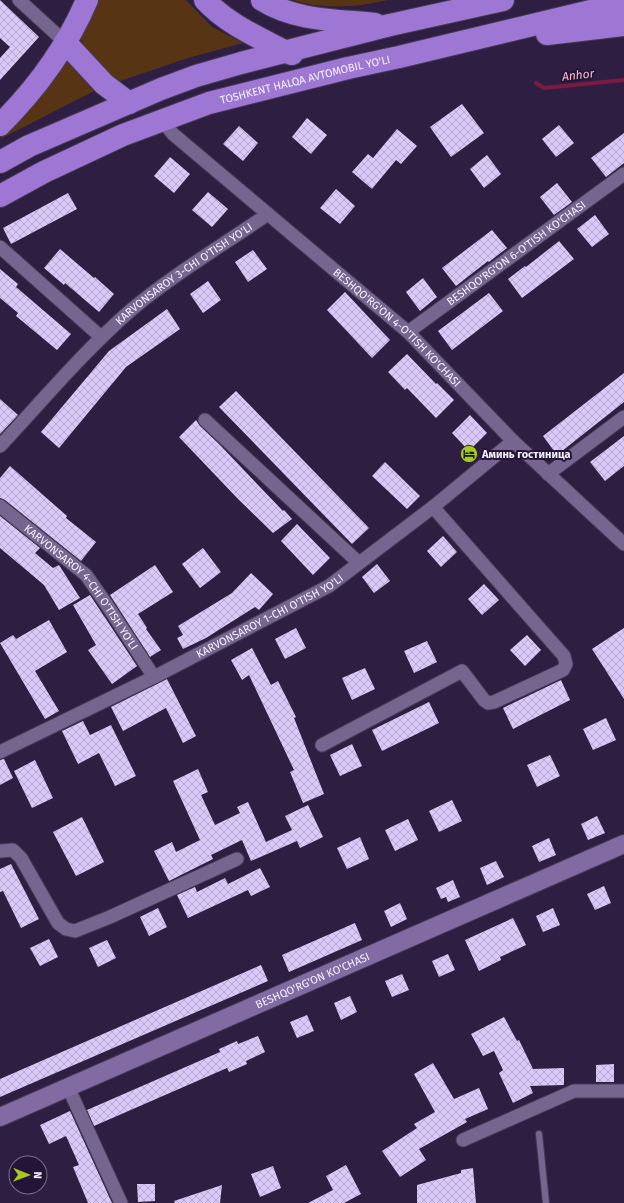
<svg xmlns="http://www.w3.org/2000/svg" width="624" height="1203" font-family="'Fira Sans',sans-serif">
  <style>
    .grass { fill: #573514 }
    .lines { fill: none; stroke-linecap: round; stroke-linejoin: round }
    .stream { stroke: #7c1b42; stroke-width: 4 }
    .building { fill: url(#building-cross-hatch) }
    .lane-casing { stroke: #473a57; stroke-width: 8 }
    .street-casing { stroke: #473a57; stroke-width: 15 }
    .secondary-casing { stroke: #473a57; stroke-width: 20 }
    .highway-casing { stroke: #473a57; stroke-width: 24 }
    .lane { stroke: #76668f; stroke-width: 6 }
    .street { stroke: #76668f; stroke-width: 13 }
    .secondary { stroke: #826ba3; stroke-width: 18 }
    .highway { stroke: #9d77d3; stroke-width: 22 }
    .labels { text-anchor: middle; stroke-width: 4; stroke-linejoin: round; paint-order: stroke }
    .street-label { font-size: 11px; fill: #f6f1ff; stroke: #241538 }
    .poi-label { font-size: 11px; font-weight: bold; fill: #f6f1ff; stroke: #241538; text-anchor: start }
    .water-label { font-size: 12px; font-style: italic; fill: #fdbbcc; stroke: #241538 }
  </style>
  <defs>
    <pattern id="building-cross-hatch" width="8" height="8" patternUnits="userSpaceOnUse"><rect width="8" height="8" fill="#dac8f8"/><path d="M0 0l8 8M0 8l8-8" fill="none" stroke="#b6a8cd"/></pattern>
  </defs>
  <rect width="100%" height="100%" fill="#2e1f42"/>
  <!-- grass -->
  <g class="grass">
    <path d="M 97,0 L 186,0 L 212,27 L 243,43 L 188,58 L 117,82 L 89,56 L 81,39 Z"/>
    <path d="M 293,0 L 388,0 C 359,7 322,10 293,0 Z"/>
    <path d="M 67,61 L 96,90 L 0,139 L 19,117 L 40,98 Z"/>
  </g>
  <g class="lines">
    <!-- stream -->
    <path class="stream" d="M 536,83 L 544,88 L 624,80"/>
  </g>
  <!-- building -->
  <g class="building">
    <path d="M 0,0 L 39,37 L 0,80 L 0,58 L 10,47 L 0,38 Z"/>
    <path d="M 462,104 L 484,133 L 451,157 L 430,127 Z"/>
    <path d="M 307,118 L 327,135 L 311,154 L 292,137 Z"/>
    <path d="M 559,125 L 574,143 L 556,157 L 542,139 Z"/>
    <path d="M 239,126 L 258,143 L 243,161 L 223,144 Z"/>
    <path d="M 397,129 L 417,146 L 401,164 L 396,160 L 372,189 L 352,172 L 368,154 L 373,158 Z"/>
    <path d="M 624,133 L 624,163 L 606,177 L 591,158 Z"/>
    <path d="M 487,155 L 501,174 L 484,188 L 470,169 Z"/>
    <path d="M 170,157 L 190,174 L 174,193 L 154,176 Z"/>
    <path d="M 557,183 L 572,202 L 554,215 L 540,197 Z"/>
    <path d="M 336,189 L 355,206 L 340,224 L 320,208 Z"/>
    <path d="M 208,192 L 228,209 L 212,227 L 192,210 Z"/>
    <path d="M 68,193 L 77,209 L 11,244 L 3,228 Z"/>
    <path d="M 595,215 L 609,234 L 592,247 L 577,229 Z"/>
    <path d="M 492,230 L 507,248 L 489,262 L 488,261 L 456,286 L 442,268 Z"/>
    <path d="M 559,241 L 574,259 L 522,298 L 508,279 L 525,266 L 526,267 Z"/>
    <path d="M 60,249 L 94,278 L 95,277 L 114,294 L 99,312 L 65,283 L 64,285 L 44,268 Z"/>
    <path d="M 253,250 L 267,269 L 248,282 L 235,262 Z"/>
    <path d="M 0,269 L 18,284 L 16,287 L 71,334 L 57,350 L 16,316 L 18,313 L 0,298 Z"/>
    <path d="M 423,278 L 437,297 L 420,311 L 406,292 Z"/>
    <path d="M 208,281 L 221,300 L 203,313 L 190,294 Z"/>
    <path d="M 345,292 L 390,340 L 372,358 L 327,310 Z"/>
    <path d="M 489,293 L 503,311 L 452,350 L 438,331 Z"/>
    <path d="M 167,309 L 180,329 L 126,367 L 59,448 L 41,432 L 109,351 Z"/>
    <path d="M 407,354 L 436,384 L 437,383 L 454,400 L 436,418 L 407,388 L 405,390 L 388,372 Z"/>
    <path d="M 624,373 L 624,402 L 557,455 L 543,436 Z"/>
    <path d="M 236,391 L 369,528 L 352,544 L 219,407 Z"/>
    <path d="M 0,399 L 18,415 L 0,434 Z"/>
    <path d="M 470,415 L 487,433 L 469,451 L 452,433 Z"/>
    <path d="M 196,420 L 200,426 L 219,444 L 283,511 L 284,510 L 292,519 L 273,533 L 238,499 L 179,437 Z"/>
    <path d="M 624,436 L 624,466 L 605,481 L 590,462 Z"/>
    <path d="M 385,462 L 420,496 L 407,509 L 372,476 Z"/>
    <path d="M 10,466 L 67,516 L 66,518 L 96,542 L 81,561 L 5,500 L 0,498 L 0,478 Z"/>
    <path d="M 0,516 L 40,548 L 35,553 L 53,568 L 59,565 L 80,598 L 59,610 L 44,585 L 0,548 Z"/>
    <path d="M 297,524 L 330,558 L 313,575 L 281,541 Z"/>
    <path d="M 443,536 L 457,552 L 441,567 L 427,551 Z"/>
    <path d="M 203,548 L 221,572 L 200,588 L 182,564 Z"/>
    <path d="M 377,564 L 390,581 L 374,593 L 362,577 Z"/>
    <path d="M 155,565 L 173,592 L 138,614 L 147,628 L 146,629 L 161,650 L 150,657 L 110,595 Z"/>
    <path d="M 251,573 L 273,594 L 259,610 L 255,607 L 206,638 L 183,649 L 177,638 L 183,635 L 178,626 L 232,593 Z"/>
    <path d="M 484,584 L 499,600 L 482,615 L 468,599 Z"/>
    <path d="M 90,595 L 137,666 L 112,684 L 88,650 L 96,645 L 73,605 Z"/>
    <path d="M 49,620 L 67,652 L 35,671 L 59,711 L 45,719 L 0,643 L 13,635 L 16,639 Z"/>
    <path d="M 296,628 L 306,648 L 285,659 L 275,639 Z"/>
    <path d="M 624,628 L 624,699 L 592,649 Z"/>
    <path d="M 527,635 L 541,650 L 525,666 L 510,650 Z"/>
    <path d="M 427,641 L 437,662 L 414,673 L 404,651 Z"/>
    <path d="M 252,648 L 271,685 L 278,681 L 296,717 L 294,718 L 324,794 L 303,803 L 290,772 L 294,770 L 249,675 L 242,680 L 231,660 Z"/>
    <path d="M 365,668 L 375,689 L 352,700 L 342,678 Z"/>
    <path d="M 167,679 L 196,736 L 183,743 L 166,708 L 123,731 L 111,707 Z"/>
    <path d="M 561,680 L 570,700 L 513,729 L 503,708 Z"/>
    <path d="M 429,702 L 439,723 L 382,751 L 372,730 Z"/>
    <path d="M 606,718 L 616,740 L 593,750 L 583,729 Z"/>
    <path d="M 83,721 L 90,735 L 111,725 L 136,776 L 115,786 L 99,753 L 78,764 L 62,731 Z"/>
    <path d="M 352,744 L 362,766 L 340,776 L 330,755 Z"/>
    <path d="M 550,755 L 560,776 L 537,787 L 527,765 Z"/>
    <path d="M 4,759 L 13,778 L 0,785 L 0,760 Z"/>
    <path d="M 35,760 L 53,798 L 32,808 L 14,771 Z"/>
    <path d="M 198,769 L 208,792 L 201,795 L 215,825 L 240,813 L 237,807 L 248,802 L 266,842 L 292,830 L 285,816 L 308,805 L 323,837 L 300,848 L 297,841 L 251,861 L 242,840 L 211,855 L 213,859 L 169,881 L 154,851 L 172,842 L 176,852 L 200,840 L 173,781 Z"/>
    <path d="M 452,800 L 462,821 L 439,832 L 429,811 Z"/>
    <path d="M 597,816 L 605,833 L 588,840 L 581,824 Z"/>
    <path d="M 82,817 L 104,862 L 76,876 L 53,832 Z"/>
    <path d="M 408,819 L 418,840 L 395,851 L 385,830 Z"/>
    <path d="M 360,837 L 369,859 L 347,869 L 337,848 Z"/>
    <path d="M 549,838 L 556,855 L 539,862 L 532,846 Z"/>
    <path d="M 496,861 L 504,877 L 487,885 L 480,868 Z"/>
    <path d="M 11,864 L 39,919 L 21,928 L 3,891 L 0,892 L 0,869 Z"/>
    <path d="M 260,868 L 270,887 L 251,896 L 248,890 L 188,918 L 177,895 L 195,887 L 197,892 L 225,878 L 228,884 Z"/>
    <path d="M 453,880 L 460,897 L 448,902 L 446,897 L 441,899 L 436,888 Z"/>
    <path d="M 604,886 L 611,903 L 595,910 L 587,894 Z"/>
    <path d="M 400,903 L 407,919 L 391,927 L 384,911 Z"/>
    <path d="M 158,908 L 167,927 L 149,936 L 140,917 Z"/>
    <path d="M 553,908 L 560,925 L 543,932 L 536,916 Z"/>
    <path d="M 513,918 L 526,945 L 500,957 L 501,960 L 479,971 L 465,940 Z"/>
    <path d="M 355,923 L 362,940 L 289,972 L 282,955 Z"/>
    <path d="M 49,939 L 58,957 L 40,966 L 30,948 Z"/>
    <path d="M 107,940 L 116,958 L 98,967 L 89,948 Z"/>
    <path d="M 448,954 L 455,970 L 439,977 L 432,961 Z"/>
    <path d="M 261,965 L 268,981 L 0,1097 L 0,1079 Z"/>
    <path d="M 402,974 L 409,990 L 392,997 L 385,981 Z"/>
    <path d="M 350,996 L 357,1012 L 341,1020 L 334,1003 Z"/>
    <path d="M 307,1015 L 314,1031 L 297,1038 L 290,1022 Z"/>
    <path d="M 504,1017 L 517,1041 L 519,1040 L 533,1069 L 564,1068 L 564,1085 L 530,1086 L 533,1093 L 513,1103 L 499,1073 L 503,1070 L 494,1051 L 483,1056 L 471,1034 Z"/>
    <path d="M 258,1036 L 265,1052 L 246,1061 L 247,1064 L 229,1072 L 227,1068 L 94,1126 L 87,1110 L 220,1052 L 219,1049 L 237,1041 L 238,1044 Z"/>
    <path d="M 433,1063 L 454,1099 L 479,1088 L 488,1109 L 465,1119 L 467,1122 L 419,1149 L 426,1160 L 400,1177 L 382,1151 L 417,1128 L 414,1124 L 435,1112 L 414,1074 Z"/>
    <path d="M 614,1064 L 614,1082 L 596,1082 L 596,1065 Z"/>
    <path d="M 70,1111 L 112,1203 L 88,1203 L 73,1167 L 79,1165 L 66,1136 L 49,1144 L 40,1125 Z"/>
    <path d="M 346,1165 L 361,1194 L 344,1203 L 308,1203 L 333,1190 L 326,1176 Z"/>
    <path d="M 273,1166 L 281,1188 L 260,1197 L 251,1174 Z"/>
    <path d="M 473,1168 L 476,1203 L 417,1203 L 417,1185 L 461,1173 L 461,1170 Z"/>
    <path d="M 137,1184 L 155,1184 L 155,1201 L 138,1202 Z"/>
    <path d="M 222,1185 L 220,1203 L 175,1203 L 174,1201 Z"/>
  </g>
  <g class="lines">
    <defs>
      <path id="lane" d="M 539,1134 L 546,1203"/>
      <g id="street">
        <path d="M 19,0 L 66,43"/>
        <path id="s1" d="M 162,120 L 173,134 L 408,332 L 513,441 L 624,544"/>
        <path d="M 0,247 L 101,337"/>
        <path id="s2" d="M 408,332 L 624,174"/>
        <path d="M 205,420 L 358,562"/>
        <path id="s3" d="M 0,446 C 43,400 84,351 131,310 C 174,274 223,245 268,214"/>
        <path d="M 548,474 L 624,417"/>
        <path id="s4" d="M 0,506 L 86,575 L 107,605 L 154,677"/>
        <path d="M 322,745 L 462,671 L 484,700 L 488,703 L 494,702 L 563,670 L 566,664 L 564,656 L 433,507"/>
        <path id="s5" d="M 0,752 L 154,677 L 329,586 L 433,507 L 513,441"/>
        <path d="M 0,851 L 13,850 L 21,858 L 58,923 L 66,929 L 75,931 L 110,917 L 237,859"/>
        <path d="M 68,1087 L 121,1203"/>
        <path d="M 463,1140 L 574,1091 L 624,1091"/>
      </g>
      <g id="secondary">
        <path id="s6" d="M 0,1117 L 624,844"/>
      </g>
      <g id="highway">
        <path d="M 205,0 C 227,24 258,37 286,52 L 292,54"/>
        <path d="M 262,0 C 295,21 337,20 375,24"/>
        <path d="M 547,34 L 624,25"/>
        <path d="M 66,43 L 104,84 L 129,103"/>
        <path d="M 0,125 C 36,89 67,47 87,0"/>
        <path d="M 0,162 L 29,146 L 161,89 L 196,76 L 241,63 L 390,25 L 503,0"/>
        <path id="s7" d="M 0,196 L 44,172 L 123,135 L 209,103 L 348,68 L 399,57 L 624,3"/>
      </g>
    </defs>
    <!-- lane casing -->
    <use href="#lane" class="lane-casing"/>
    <!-- street casing -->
    <use href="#street" class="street-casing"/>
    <!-- secondary casing -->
    <use href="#secondary" class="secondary-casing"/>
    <!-- highway casing -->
    <use href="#highway" class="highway-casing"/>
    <!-- lane -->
    <use href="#lane" class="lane"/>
    <!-- street -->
    <use href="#street" class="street"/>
    <!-- secondary -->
    <use href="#secondary" class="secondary"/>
    <!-- highway -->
    <use href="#highway" class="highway"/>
  </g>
  <!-- icons -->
  <defs>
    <symbol id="hotel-disc" viewBox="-11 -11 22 22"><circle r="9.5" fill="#a6c822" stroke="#241538"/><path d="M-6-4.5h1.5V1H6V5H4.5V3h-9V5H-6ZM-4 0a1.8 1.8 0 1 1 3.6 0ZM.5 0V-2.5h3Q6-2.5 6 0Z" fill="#111"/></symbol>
  </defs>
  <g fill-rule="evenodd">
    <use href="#hotel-disc" x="459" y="444" width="20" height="20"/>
  </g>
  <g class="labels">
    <!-- street labels -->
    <g class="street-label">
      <text dy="4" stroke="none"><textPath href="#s7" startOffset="328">TOSHKENT HALQA AVTOMOBIL YO'LI</textPath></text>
      <text dy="4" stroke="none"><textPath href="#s2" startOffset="134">BESHQO'RG'ON 6-O'TISH KO'CHASI</textPath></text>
      <text dy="4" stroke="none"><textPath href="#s3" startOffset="253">KARVONSAROY 3-CHI O'TISH YO'LI</textPath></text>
      <text dy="4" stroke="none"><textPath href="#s1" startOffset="314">BESHQO'RG'ON 4-O'TISH KO'CHASI</textPath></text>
      <text dy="4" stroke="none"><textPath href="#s4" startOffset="116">KARVONSAROY 4-CHI O'TISH YO'LI</textPath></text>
      <text dy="4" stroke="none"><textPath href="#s5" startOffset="302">KARVONSAROY 1-CHI O'TISH YO'LI</textPath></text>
      <text dy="4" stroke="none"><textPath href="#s6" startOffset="341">BESHQO'RG'ON KO'CHASI</textPath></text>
    </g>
    <!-- poi labels -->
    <g class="poi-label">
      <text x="482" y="458">Аминь гостиница</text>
    </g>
    <!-- water labels -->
    <g class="water-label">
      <text transform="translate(578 75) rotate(-6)" y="4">Anhor</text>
    </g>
  </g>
  <!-- north arrow -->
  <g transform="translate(28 1175) rotate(91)"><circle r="19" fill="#241538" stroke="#786d88"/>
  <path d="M0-3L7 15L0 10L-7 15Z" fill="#a6c822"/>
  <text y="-6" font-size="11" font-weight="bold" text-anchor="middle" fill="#f6f1ff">N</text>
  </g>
</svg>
